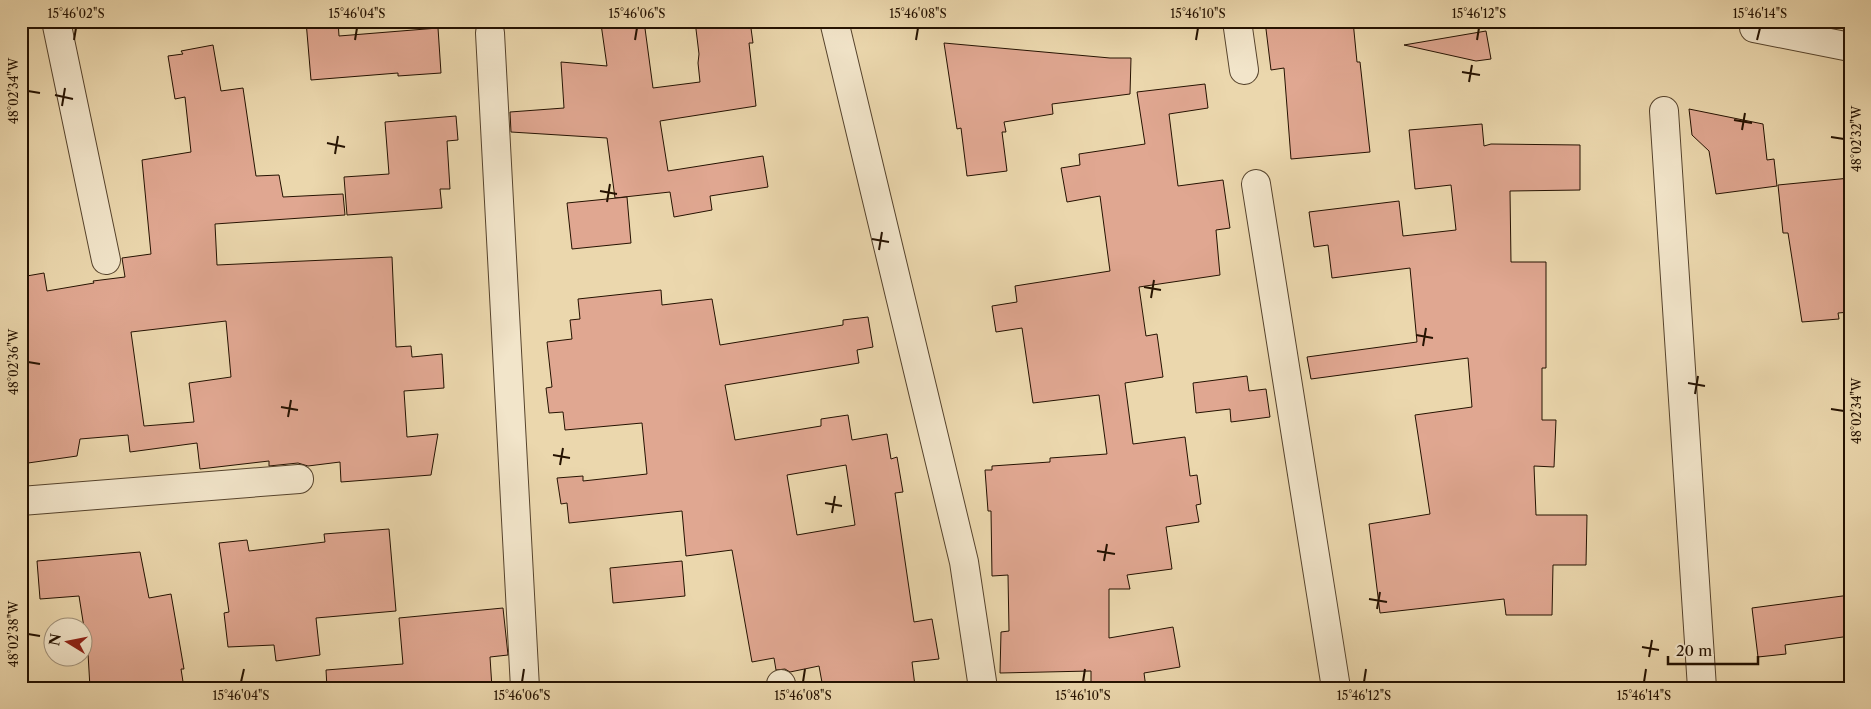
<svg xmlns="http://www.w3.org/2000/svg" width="1871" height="709" font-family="'Libre Caslon Text',serif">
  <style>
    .building { fill: #e0a791; stroke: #251201; fill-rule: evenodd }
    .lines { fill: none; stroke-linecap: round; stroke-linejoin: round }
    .minor-casing { stroke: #56432c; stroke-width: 30 }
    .minor { stroke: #f2e5ca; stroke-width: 28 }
    .ticks { fill: none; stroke: #251201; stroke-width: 2 }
    .neatline { fill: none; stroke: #251201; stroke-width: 2 }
    .ticks-label { font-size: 12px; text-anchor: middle; fill: #251201 }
  </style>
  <rect width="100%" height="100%" fill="#ebd7ad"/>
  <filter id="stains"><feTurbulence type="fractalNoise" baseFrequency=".004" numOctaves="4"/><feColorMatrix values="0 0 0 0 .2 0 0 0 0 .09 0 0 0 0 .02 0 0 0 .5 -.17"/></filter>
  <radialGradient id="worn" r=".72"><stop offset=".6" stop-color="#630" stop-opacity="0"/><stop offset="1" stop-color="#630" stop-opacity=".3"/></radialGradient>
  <!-- building -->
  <g class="building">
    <path d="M 306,21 L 338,21 L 339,36 L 438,28 L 441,73 L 398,76 L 398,73 L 311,80 Z"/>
    <path d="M 622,21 L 644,21 L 653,88 L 700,82 L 698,63 L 699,54 L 695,21 L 750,21 L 753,43 L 749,43 L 756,106 L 660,121 L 668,171 L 763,156 L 768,187 L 710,196 L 712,210 L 674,217 L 670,192 L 615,198 L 607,138 L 511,132 L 510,112 L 564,108 L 561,62 L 607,66 L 601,24 Z"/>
    <path d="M 1265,21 L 1353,21 L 1357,62 L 1360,62 L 1370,152 L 1291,159 L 1284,68 L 1271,70 Z"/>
    <path d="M 1486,31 L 1491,59 L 1476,61 L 1404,45 Z"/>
    <path d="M 944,43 L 1110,58 L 1131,58 L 1130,94 L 1052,104 L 1053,114 L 1004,122 L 1006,132 L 1002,132 L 1007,171 L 967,176 L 961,128 L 957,129 Z"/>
    <path d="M 213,45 L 221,91 L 243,88 L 256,176 L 279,175 L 283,197 L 343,194 L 345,215 L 215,224 L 217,265 L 392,257 L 396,347 L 411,346 L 412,357 L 442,354 L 444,388 L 404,391 L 407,437 L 438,434 L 431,475 L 341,482 L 340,462 L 308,466 L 298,463 L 269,466 L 269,461 L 200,469 L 197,443 L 130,452 L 128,435 L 80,439 L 77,456 L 21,464 L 21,277 L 44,273 L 47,291 L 94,283 L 93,281 L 125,277 L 122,258 L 151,254 L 142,160 L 191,152 L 185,97 L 175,99 L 168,56 L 183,54 L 181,51 ZM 226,321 L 231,377 L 189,383 L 194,422 L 144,426 L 131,332 Z"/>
    <path d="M 1205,84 L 1208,108 L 1169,114 L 1178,186 L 1223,180 L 1230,228 L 1216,230 L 1220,275 L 1139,287 L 1146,336 L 1157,334 L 1163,377 L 1125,383 L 1133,444 L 1185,437 L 1190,476 L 1197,475 L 1201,504 L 1196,505 L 1199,522 L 1166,527 L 1172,569 L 1127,575 L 1130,589 L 1109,589 L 1109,638 L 1173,627 L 1180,667 L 1144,673 L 1146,688 L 1091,688 L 1091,671 L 1000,673 L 1001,632 L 1009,631 L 1008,575 L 992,576 L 991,511 L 988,511 L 985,470 L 992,470 L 992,466 L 1050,462 L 1050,458 L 1107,454 L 1099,395 L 1033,403 L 1022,328 L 996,332 L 992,306 L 1017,302 L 1015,286 L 1110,271 L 1100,196 L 1067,202 L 1061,168 L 1080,165 L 1079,154 L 1145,144 L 1137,92 Z"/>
    <path d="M 1689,109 L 1763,124 L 1767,160 L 1774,159 L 1777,186 L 1716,194 L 1709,151 L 1692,135 Z"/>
    <path d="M 456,116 L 458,140 L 447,141 L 450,189 L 440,189 L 442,208 L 347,215 L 344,177 L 389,174 L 385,122 Z"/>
    <path d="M 1482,124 L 1484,146 L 1491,144 L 1580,145 L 1580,190 L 1510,191 L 1511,262 L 1546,262 L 1546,368 L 1542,368 L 1542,420 L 1556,420 L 1554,467 L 1534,466 L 1536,515 L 1587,515 L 1586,565 L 1553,565 L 1552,615 L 1506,615 L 1504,599 L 1380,613 L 1369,524 L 1430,514 L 1415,415 L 1472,407 L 1468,358 L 1311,379 L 1307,357 L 1417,342 L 1410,268 L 1332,278 L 1328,245 L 1314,247 L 1309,212 L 1399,201 L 1403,236 L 1456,230 L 1451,185 L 1415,189 L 1409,130 Z"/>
    <path d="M 1850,178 L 1850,312 L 1838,313 L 1839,319 L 1802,322 L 1788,233 L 1783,233 L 1778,185 Z"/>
    <path d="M 627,197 L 631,243 L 572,249 L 567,203 Z"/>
    <path d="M 661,290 L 662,305 L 712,299 L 720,345 L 843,325 L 843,320 L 868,317 L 873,347 L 857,350 L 859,363 L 725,385 L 735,440 L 821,426 L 821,419 L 848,415 L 852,440 L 887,434 L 891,459 L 897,457 L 903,492 L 895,493 L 914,622 L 932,619 L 939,659 L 912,662 L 915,686 L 903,688 L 823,688 L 819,666 L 790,672 L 785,669 L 776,670 L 774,658 L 752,662 L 732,550 L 686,556 L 682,511 L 569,523 L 567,503 L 561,504 L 557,478 L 583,476 L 583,481 L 647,474 L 642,423 L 565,430 L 563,412 L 549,413 L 546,388 L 552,387 L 547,342 L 572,339 L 570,320 L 580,319 L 578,299 ZM 846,465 L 855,525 L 797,535 L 787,475 Z"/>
    <path d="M 1247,376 L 1249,391 L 1266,389 L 1270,417 L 1231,422 L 1230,409 L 1196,413 L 1193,383 Z"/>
    <path d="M 389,529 L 396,611 L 316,618 L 320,655 L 276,661 L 274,645 L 228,647 L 224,613 L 229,612 L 219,543 L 247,540 L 249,551 L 325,542 L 324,534 Z"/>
    <path d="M 140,552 L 149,598 L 171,594 L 184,669 L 181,669 L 184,688 L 90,688 L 88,653 L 79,596 L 40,599 L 37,561 Z"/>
    <path d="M 682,561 L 685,596 L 613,603 L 610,568 Z"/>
    <path d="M 1850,595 L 1850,636 L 1785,645 L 1786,654 L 1758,657 L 1752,608 Z"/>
    <path d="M 503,608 L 508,655 L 490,657 L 492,688 L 327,688 L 326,670 L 403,664 L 399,618 Z"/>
  </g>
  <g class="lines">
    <defs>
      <g id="minor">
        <path d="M 56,21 L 106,260"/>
        <path d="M 834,21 L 964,562 L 983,688"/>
        <path d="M 1237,21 L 1244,70"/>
        <path d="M 1754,28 L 1850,47"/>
        <path d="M 490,33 L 525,688"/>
        <path d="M 1664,111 L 1702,688"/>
        <path d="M 1256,184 L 1336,688"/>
        <path d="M 21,501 L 299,479"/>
        <path d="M 781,684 L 782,688"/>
      </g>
    </defs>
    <!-- minor casing -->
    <use href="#minor" class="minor-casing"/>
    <!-- minor -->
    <use href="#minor" class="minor"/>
  </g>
  <!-- ticks -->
  <path class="ticks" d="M 74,40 L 76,28M 355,40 L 357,28M 635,40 L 637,28M 916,40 L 918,28M 1196,40 L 1198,28M 1477,40 L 1479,28M 1757,40 L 1760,28M 1462,72 L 1480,75M 1469,82 L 1472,65M 28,91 L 40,93M 55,95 L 73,99M 62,106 L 65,88M 1734,120 L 1752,123M 1742,130 L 1745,113M 1831,137 L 1844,139M 327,143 L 345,147M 335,154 L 338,136M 600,191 L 617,194M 607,202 L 610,184M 872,239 L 889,242M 879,250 L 882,232M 1144,287 L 1161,290M 1151,298 L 1154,280M 1416,335 L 1433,338M 1423,346 L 1426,328M 28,362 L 40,364M 1688,383 L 1705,386M 1695,394 L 1698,376M 281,407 L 298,410M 1831,409 L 1844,411M 288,417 L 291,400M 553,455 L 570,458M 560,465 L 563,448M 825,503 L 842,506M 832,513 L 835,496M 1097,551 L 1115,554M 1104,561 L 1107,544M 1369,599 L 1387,602M 1377,609 L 1380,592M 28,634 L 40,636M 1642,647 L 1659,650M 1649,657 L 1652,640M 241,682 L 244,669M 522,682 L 524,669M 803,682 L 805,669M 1083,682 L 1085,669M 1364,682 L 1366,669M 1644,682 L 1646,669"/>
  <!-- margin -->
  <rect width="1871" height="709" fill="none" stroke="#ebd7ad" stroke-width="55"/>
  <!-- north arrow -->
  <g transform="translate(68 642) rotate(280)"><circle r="24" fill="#f2e5ca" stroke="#a0917a"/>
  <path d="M0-4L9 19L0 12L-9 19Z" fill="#8f2418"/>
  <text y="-8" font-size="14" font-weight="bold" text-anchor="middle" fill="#251201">N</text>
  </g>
  <!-- scale -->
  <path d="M1668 656v8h90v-8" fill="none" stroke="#251201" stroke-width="2.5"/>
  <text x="1676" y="656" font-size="15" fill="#251201" stroke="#f2e5ca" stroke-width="4" paint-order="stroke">20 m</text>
  <rect x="28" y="28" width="1816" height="654" class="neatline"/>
  <g class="ticks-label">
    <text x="76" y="18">15°46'02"S</text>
    <text x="357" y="18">15°46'04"S</text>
    <text x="637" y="18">15°46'06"S</text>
    <text x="918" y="18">15°46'08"S</text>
    <text x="1198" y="18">15°46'10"S</text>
    <text x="1479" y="18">15°46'12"S</text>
    <text x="1760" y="18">15°46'14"S</text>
    <text transform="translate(14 91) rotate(-90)" y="4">48°02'34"W</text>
    <text transform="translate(1857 139) rotate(-90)" y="4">48°02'32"W</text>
    <text transform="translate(14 362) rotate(-90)" y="4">48°02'36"W</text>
    <text transform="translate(1857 411) rotate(-90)" y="4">48°02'34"W</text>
    <text transform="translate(14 634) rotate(-90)" y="4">48°02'38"W</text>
    <text x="241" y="700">15°46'04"S</text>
    <text x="522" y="700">15°46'06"S</text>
    <text x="803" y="700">15°46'08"S</text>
    <text x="1083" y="700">15°46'10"S</text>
    <text x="1364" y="700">15°46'12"S</text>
    <text x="1644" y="700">15°46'14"S</text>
  </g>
  <rect width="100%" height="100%" filter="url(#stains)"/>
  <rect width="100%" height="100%" fill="url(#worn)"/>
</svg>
